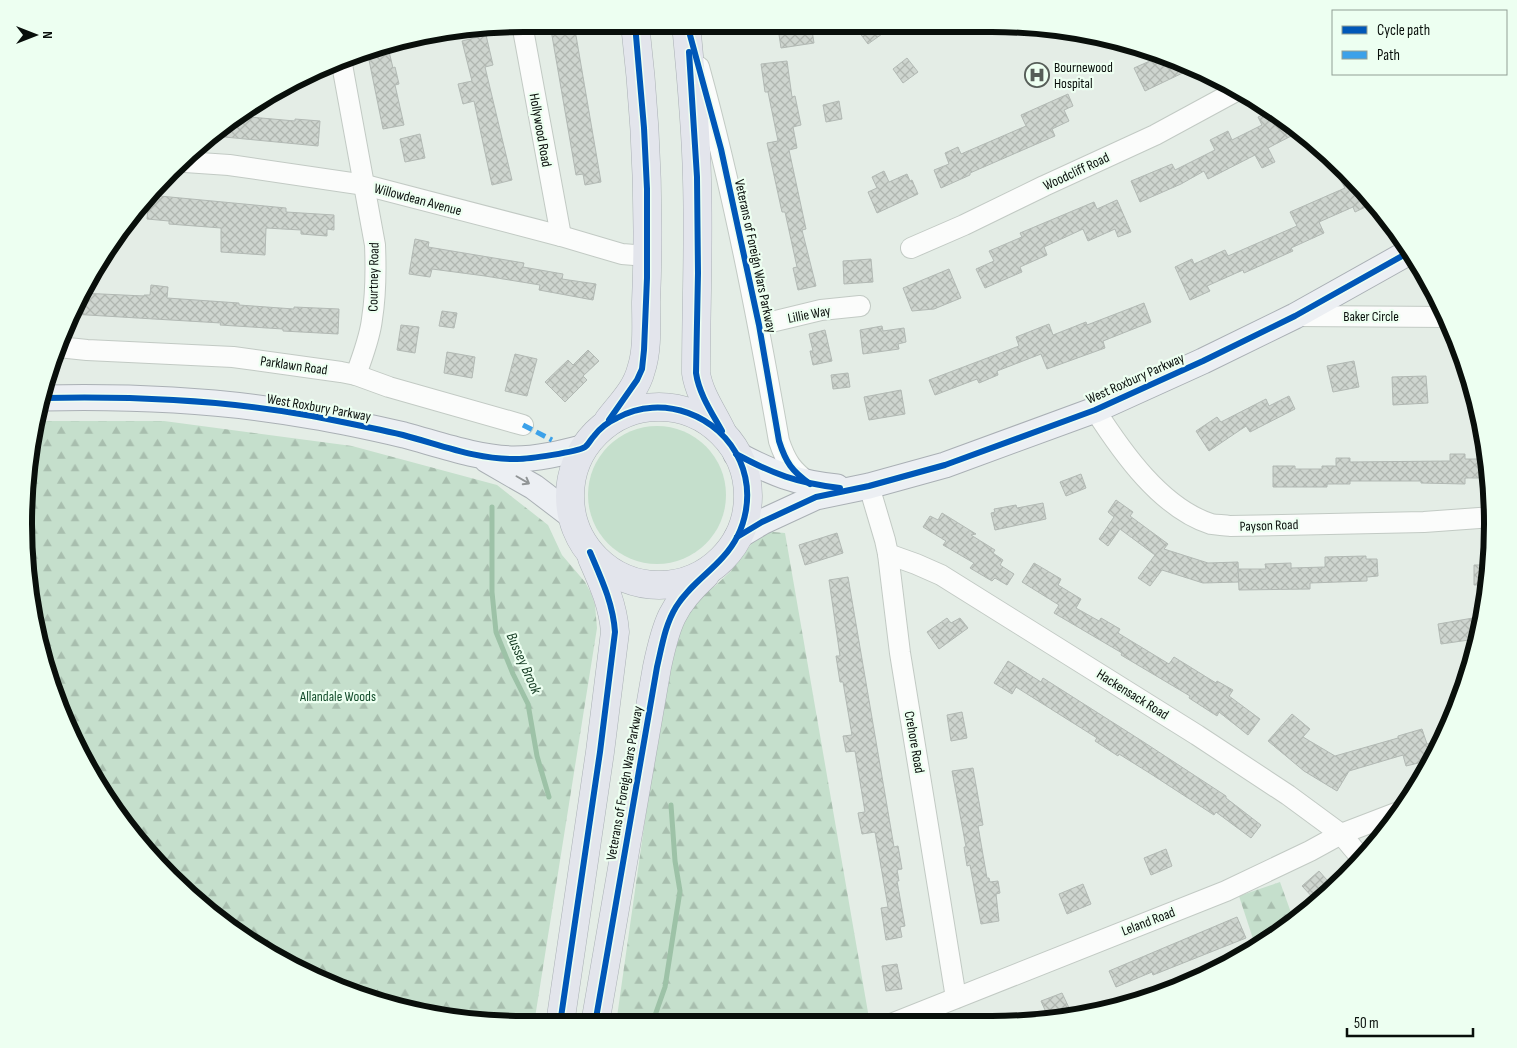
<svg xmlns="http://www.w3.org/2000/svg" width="1517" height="1048" font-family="'Sofia Sans Condensed',sans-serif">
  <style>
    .grass { fill: #c5dfcc }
    .forest { fill: url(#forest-firs) }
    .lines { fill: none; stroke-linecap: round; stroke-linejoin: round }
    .stream { stroke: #9dc2a7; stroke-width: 5 }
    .building { fill: url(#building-cross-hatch); stroke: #b2b9b4 }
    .minor-casing { stroke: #c2cac4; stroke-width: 22 }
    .major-casing { stroke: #aab0b5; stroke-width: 27 }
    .highway-casing { stroke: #aab0b5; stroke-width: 29 }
    .minor { stroke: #fbfcfb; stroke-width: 20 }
    .major { stroke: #eceff3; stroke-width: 25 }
    .highway { stroke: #e3e5ec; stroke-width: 28 }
    .quiet { stroke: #3ca1e9; stroke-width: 5; stroke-dasharray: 10 5; stroke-linecap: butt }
    .cycleway-casing { stroke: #edfff1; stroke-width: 9 }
    .cycleway { stroke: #0057b8; stroke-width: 6 }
    .oneway { stroke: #919596 }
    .labels { text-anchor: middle; stroke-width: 4.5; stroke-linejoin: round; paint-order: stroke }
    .poi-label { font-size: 14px; fill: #090f0b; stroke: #edfff1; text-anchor: start }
    .street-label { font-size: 14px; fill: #090f0b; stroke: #edfff1 }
    .park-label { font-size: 14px; fill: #134d2b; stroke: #edfff1 }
    .water-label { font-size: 15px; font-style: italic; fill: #133a21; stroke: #edfff1 }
    .rim { fill: none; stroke: #090f0b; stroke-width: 6 }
  </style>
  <defs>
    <pattern id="forest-firs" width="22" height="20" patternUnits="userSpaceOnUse" patternTransform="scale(1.25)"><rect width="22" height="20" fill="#c5dfcc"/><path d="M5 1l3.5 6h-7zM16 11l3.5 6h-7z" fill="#a8beae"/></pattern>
    <pattern id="building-cross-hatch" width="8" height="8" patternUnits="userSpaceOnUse" patternTransform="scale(1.25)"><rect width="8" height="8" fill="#ced5cf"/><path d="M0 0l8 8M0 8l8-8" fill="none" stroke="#b0b6b0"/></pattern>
  </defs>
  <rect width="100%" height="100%" fill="#e4ede6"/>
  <!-- grass -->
  <circle class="grass" cx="657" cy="495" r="69"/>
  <!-- forest -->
  <g class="forest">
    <path d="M 49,421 L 164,421 L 352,446 L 497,485 L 548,525 L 562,555 L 585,582 L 591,593 L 595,605 L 597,628 L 534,1024 L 426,1015 L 332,986 L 246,940 L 170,878 L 108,802 L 75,746 L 33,621 L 24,524 L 28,459 L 38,422 Z"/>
    <path d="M 761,531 L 785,533 L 870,1024 L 616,1024 L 670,644 L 695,598 L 715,586 L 731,571 Z"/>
    <path d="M 1280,882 L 1294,921 L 1271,940 L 1256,948 L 1239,896 Z"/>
  </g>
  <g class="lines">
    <!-- stream -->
    <g class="stream">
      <path d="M 492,507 L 492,592 L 496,632 L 513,674 L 528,704 L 537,756 L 549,797"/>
      <path d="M 652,1024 L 665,987 L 680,891 L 675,861 L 671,805"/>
    </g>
  </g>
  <!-- building -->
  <g class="building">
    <path d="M 550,24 L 574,24 L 601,182 L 585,185 L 583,174 L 576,175 Z"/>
    <path d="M 811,24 L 814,43 L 781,48 L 778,28 Z"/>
    <path d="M 853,24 L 896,24 L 868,44 Z"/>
    <path d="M 486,35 L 493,65 L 485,67 L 512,180 L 492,185 L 474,101 L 463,104 L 458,84 L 472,81 L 462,41 Z"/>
    <path d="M 387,43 L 393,68 L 395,67 L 399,84 L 395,85 L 404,125 L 383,129 L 367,50 Z"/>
    <path d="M 1159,57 L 1193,68 L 1145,91 L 1134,68 Z"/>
    <path d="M 907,58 L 918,72 L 903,83 L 893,69 Z"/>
    <path d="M 787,61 L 792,97 L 795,96 L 801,125 L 793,127 L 797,148 L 789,150 L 806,229 L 802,230 L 816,286 L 798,290 L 793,268 L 797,267 L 785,212 L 782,212 L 767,143 L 778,141 L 768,92 L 765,92 L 761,64 Z"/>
    <path d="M 1068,94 L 1073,106 L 1064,110 L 1069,121 L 1052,129 L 1055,136 L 970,173 L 970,175 L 941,188 L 934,170 L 949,164 L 945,153 L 958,147 L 961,154 L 1026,126 L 1021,115 Z"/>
    <path d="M 839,101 L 842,119 L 826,122 L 823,105 Z"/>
    <path d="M 251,105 L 250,117 L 295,121 L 295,119 L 320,121 L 318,146 L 214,136 Z"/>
    <path d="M 1271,111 L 1286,120 L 1293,135 L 1268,148 L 1275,162 L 1262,168 L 1255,155 L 1208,179 L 1204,171 L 1181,184 L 1140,202 L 1131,181 L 1172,164 L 1175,170 L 1215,150 L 1210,140 L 1228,131 L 1232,140 L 1262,125 L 1258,117 Z"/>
    <path d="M 420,134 L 425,158 L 405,162 L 400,139 Z"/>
    <path d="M 884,171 L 889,182 L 907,174 L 910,181 L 912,180 L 918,194 L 877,213 L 868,192 L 877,188 L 872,177 Z"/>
    <path d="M 1352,176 L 1374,203 L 1355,212 L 1353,207 L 1319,222 L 1324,233 L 1291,248 L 1293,251 L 1244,273 L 1243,270 L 1207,286 L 1210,291 L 1190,300 L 1175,267 L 1192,259 L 1194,264 L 1225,250 L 1228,256 L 1297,226 L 1290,212 L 1345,188 L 1341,181 Z"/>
    <path d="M 149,195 L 286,208 L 286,212 L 334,215 L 334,230 L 327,229 L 327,236 L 301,234 L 301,230 L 266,228 L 265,255 L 221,252 L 221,228 L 169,224 L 169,221 L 147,219 Z"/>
    <path d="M 1117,200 L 1131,232 L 1118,237 L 1115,229 L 1088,241 L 1083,229 L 1044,247 L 1047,255 L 1020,267 L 1022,272 L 985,288 L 976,269 L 994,261 L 989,251 L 1022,237 L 1020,233 L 1094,202 L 1097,209 Z"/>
    <path d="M 415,239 L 429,242 L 428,247 L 524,263 L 523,267 L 563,274 L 562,279 L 596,284 L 593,300 L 539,290 L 540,285 L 485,276 L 432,269 L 430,277 L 409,274 Z"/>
    <path d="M 871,259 L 873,282 L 844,284 L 843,261 Z"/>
    <path d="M 949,269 L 961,298 L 934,309 L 912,311 L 903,288 Z"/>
    <path d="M 151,285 L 168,287 L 167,298 L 239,303 L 239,305 L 294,309 L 294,307 L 339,309 L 338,334 L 283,331 L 283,329 L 220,325 L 221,323 L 71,314 L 81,293 L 144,296 L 144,295 L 150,295 Z"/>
    <path d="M 1144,303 L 1151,322 L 1103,341 L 1105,348 L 1047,369 L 1041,354 L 997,371 L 998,375 L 979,383 L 977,379 L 935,395 L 929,380 L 1019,346 L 1016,337 L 1049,324 L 1053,335 L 1086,322 L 1087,325 Z"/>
    <path d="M 442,311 L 457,313 L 454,328 L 439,326 Z"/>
    <path d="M 401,325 L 419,327 L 415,353 L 397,350 Z"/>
    <path d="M 882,326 L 883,331 L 904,328 L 906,342 L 898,344 L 899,349 L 863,354 L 860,330 Z"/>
    <path d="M 825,330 L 832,361 L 813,365 L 810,351 L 813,351 L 809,334 Z"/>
    <path d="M 588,350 L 599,361 L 583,376 L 587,380 L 565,402 L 545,382 L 568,360 L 573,365 Z"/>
    <path d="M 447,352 L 475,357 L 472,378 L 444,373 Z"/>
    <path d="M 515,354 L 537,359 L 527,396 L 505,391 Z"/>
    <path d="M 1354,361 L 1359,387 L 1333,392 L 1327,366 Z"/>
    <path d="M 848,373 L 850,387 L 833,389 L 831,375 Z"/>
    <path d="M 1426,376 L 1428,403 L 1393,405 L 1392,377 Z"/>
    <path d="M 901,390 L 905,414 L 869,420 L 864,397 Z"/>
    <path d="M 1289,396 L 1295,409 L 1250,432 L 1246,426 L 1209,451 L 1196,431 L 1217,417 L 1221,422 L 1266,399 L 1269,406 Z"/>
    <path d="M 1450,454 L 1465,454 L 1465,459 L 1487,459 L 1489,478 L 1465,478 L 1465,484 L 1421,483 L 1421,481 L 1350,481 L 1350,484 L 1327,484 L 1327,487 L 1273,487 L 1273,466 L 1295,466 L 1295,469 L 1322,469 L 1322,466 L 1336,466 L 1336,458 L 1350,458 L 1350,462 L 1450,461 Z"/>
    <path d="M 1081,474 L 1086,488 L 1066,496 L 1060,482 Z"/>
    <path d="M 1116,500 L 1133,512 L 1130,516 L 1168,544 L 1164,549 L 1208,563 L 1238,562 L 1239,582 L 1203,583 L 1162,570 L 1150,586 L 1138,578 L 1155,555 L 1120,529 L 1108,546 L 1099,539 L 1114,517 L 1108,512 Z"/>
    <path d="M 1043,503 L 1046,519 L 995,530 L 991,513 L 995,512 L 994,509 L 1016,505 L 1017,508 Z"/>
    <path d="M 942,513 L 976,534 L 971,535 L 995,550 L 993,553 L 1003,560 L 1000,565 L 1014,574 L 1007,585 L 995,578 L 992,581 L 970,568 L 974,563 L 943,545 L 946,541 L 923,527 L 930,516 L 938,520 Z"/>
    <path d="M 837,533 L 843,553 L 805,565 L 799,545 Z"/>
    <path d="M 1366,556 L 1366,559 L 1377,559 L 1378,576 L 1367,577 L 1367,581 L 1310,583 L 1310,589 L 1239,590 L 1238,569 L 1266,569 L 1265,564 L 1291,563 L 1291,568 L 1325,567 L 1325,557 Z"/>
    <path d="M 1034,563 L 1061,579 L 1058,585 L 1081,599 L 1076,608 L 1099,621 L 1101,618 L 1120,629 L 1118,633 L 1169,664 L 1174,657 L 1216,683 L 1217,681 L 1233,690 L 1229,696 L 1260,719 L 1248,735 L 1219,712 L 1217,716 L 1189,698 L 1190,696 L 1121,655 L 1122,653 L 1054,613 L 1059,605 L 1022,582 Z"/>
    <path d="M 1474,565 L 1489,565 L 1487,585 L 1474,585 Z"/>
    <path d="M 848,577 L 894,847 L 898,846 L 902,869 L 897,870 L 899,881 L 897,881 L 905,926 L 900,927 L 902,937 L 886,940 L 881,908 L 888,907 L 875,832 L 862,834 L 858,813 L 865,812 L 855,751 L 846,752 L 843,736 L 852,735 L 843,682 L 840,682 L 836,656 L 840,656 L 829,580 Z"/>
    <path d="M 947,618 L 951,623 L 960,618 L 968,628 L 939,649 L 927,632 Z"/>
    <path d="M 1473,618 L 1476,639 L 1441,644 L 1438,624 Z"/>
    <path d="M 1008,661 L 1041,682 L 1043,678 L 1142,741 L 1226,796 L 1226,798 L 1261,825 L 1251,838 L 1216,812 L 1214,815 L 1151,774 L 1119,754 L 1118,756 L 1095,741 L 1097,738 L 1016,687 L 1012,694 L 994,683 Z"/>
    <path d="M 962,712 L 967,738 L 951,741 L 947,715 Z"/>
    <path d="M 1292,714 L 1310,729 L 1303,737 L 1335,756 L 1398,738 L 1398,736 L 1422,729 L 1427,744 L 1442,740 L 1431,760 L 1406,766 L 1403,755 L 1349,771 L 1337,791 L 1304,771 L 1268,741 Z"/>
    <path d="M 973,768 L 983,825 L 978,826 L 987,878 L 989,878 L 990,882 L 998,881 L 1000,893 L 996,894 L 999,921 L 981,924 L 970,865 L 967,866 L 964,847 L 966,847 L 952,771 Z"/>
    <path d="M 1166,849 L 1172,866 L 1151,875 L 1144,858 Z"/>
    <path d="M 1319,871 L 1334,888 L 1317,902 L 1302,886 Z"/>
    <path d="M 1083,884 L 1091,904 L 1067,914 L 1059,894 Z"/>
    <path d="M 1237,917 L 1246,938 L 1153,975 L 1152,972 L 1116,987 L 1109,971 Z"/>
    <path d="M 897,964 L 902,989 L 886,991 L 882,966 Z"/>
    <path d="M 1062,993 L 1071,1012 L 1056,1018 L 1049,1019 L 1041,1001 Z"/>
  </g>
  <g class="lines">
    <defs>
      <g id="minor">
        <path d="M 522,24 L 561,236"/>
        <path d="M 341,59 L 375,245 C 376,269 376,294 372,319 C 370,338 362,357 356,375"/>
        <path d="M 699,67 C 733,191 757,315 779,441 C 786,462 792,470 809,483"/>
        <path d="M 185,162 L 229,165 L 365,185 L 561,236 L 622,254 L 647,256"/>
        <path d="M 911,248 L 964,225 L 1044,186 L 1155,135 L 1238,90"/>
        <path d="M 1295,316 L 1447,317"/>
        <path d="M 759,325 L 821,310 L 860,306"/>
        <path d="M 58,347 L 87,350 L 233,357 L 341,372 L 356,375 L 389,387 L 523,425"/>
        <path d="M 1095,410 C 1122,452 1161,508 1211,524 C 1217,525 1224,525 1230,526 L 1424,522 L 1493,517"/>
        <path d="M 869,486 L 885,540 L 888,554 L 900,653 L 956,998"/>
        <path d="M 888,554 L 916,564 L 941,575 L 1197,735 L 1288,795 L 1341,834 L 1362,859"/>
        <path d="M 891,1024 L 1226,891 L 1310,851 L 1341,834 L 1401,811"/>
      </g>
      <g id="major">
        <path d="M 44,398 C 134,396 223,400 311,416 C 342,421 374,428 404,435 C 441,445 476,458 514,459 C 538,459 562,453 585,447"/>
        <path d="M 736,454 C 772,473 796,483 837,487"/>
        <path d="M 487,460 L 534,487 L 572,516"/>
        <path d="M 737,537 L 762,522 L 816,497 L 869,486 L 945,465 L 1095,410 L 1203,361 L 1295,316 L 1411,251"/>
      </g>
      <g id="highway">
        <path d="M 686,24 C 691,75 696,127 697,179 C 699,244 696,309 696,373 C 699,394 713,413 722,432"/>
        <circle cx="659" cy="496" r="89"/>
        <path d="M 608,421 C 620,405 636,390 641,370 C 648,349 646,324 646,302 C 650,209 646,116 635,24"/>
        <path d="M 560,1024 L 600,752 L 615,632 C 613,605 603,583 592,558"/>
        <path d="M 595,1024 L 657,667 C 666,624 672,605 705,575"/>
      </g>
    </defs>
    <!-- minor casing -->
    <use href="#minor" class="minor-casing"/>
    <!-- major casing -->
    <use href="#major" class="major-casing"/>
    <!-- highway casing -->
    <use href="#highway" class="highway-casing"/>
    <!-- minor -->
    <use href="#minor" class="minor"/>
    <!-- major -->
    <use href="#major" class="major"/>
    <!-- highway -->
    <use href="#highway" class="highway"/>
    <!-- quiet -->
    <path class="quiet" d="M 523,425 L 552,440"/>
    <defs>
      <g id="cycleway">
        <path d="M 687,24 L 721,149 L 759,325 L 779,441 C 786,463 792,471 810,484"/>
        <path d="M 689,52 L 697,177 L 698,273 L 696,373 C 699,394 712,413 722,431"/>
        <path d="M 44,398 C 134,396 224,400 312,416 C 342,422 373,428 403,435 C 441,445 478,460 517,459 C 529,459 577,452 585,447 C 588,445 591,439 594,436 C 600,428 608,422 617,418 C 662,393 720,415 740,461 C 754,493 747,531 723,557 C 708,574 688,587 676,607 C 665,625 662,646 657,667 L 595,1024"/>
        <path d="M 609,420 L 637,380 L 642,369 L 644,350 L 647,278 L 647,189 L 644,128 L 635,24"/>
        <path d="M 736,454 C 773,474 797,483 840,488"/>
        <path d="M 737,537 L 762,522 L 816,497 L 869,486 L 945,465 L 1095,410 L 1203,361 L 1295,316 L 1411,251"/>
        <path d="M 560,1024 L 600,752 L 615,632 C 613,603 601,578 590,552"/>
      </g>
    </defs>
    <!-- cycleway casing -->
    <use href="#cycleway" class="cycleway-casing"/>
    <!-- cycleway -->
    <use href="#cycleway" class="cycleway"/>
  </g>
  <!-- one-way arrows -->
  <defs><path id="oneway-shaft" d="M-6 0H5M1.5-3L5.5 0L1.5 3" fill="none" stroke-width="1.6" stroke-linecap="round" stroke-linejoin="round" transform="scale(1.25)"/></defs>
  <use class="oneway" href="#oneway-shaft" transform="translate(523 480) rotate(30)"/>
  <!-- icons -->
  <defs>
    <symbol id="hospital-ring" viewBox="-11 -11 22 22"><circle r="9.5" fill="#edfff1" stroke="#565d58" stroke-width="1.5"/><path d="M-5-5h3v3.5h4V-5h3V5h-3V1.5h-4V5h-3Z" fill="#565d58"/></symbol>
  </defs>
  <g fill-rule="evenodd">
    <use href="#hospital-ring" x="1023" y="61" width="28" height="28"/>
  </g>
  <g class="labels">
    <!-- poi labels -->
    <g class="poi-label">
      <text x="1054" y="72">Bournewood<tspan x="1054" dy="16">Hospital</tspan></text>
    </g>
    <!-- street labels -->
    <g class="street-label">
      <text transform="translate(541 130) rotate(80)" y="5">Hollywood Road</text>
      <text transform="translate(1076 171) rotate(-25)" y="5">Woodcliff Road</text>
      <text transform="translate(418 199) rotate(15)" y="5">Willowdean Avenue</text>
      <text transform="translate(756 256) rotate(78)" y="5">Veterans of Foreign Wars Parkway</text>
      <text transform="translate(373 277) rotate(-89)" y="5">Courtney Road</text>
      <text transform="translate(809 314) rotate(-11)" y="5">Lillie Way</text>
      <text x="1371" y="321">Baker Circle</text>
      <text transform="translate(294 365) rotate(8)" y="5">Parklawn Road</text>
      <text transform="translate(1135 378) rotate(-24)" y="5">West Roxbury Parkway</text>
      <text transform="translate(319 407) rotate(10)" y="5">West Roxbury Parkway</text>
      <text transform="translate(1269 525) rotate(-2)" y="5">Payson Road</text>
      <text transform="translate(1133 694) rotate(32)" y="5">Hackensack Road</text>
      <text transform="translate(915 742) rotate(80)" y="5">Crehore Road</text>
      <text transform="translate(624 783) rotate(-80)" y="5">Veterans of Foreign Wars Parkway</text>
      <text transform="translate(1148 921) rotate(-21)" y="5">Leland Road</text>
    </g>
    <!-- park labels -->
    <g class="park-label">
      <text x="338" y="701">Allandale Woods</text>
    </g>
    <!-- water labels -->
    <g class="water-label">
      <text transform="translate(524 663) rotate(66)" y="5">Bussey Brook</text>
    </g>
  </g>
  <!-- crop -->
  <path d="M0 0H1517V1048H0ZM524 32H992A492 492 0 0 1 1484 524V524A492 492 0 0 1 992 1016H524A492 492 0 0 1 32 524V524A492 492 0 0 1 524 32Z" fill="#edfff1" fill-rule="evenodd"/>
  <path class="rim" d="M524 32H992A492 492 0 0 1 1484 524V524A492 492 0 0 1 992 1016H524A492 492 0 0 1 32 524V524A492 492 0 0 1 524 32Z"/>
  <!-- legend -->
  <rect x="1332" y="10" width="175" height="65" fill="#edfff1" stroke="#929f95"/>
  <rect x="1342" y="26" width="25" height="8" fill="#0057b8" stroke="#929f95"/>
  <text x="1377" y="35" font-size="15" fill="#090f0b">Cycle path</text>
  <rect x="1342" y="51" width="25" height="8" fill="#3ca1e9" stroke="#929f95"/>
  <text x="1377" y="60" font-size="15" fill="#090f0b">Path</text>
  <!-- north arrow -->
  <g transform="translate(35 35) rotate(90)" stroke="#edfff1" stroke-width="4" paint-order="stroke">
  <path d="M0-4L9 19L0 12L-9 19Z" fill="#090f0b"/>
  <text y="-8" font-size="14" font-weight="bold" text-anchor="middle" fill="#090f0b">N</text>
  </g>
  <!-- scale -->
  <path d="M1347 1028v8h126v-8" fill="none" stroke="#090f0b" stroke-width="2.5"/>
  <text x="1354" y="1028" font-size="15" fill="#090f0b" stroke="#edfff1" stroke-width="4" paint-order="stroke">50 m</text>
</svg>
